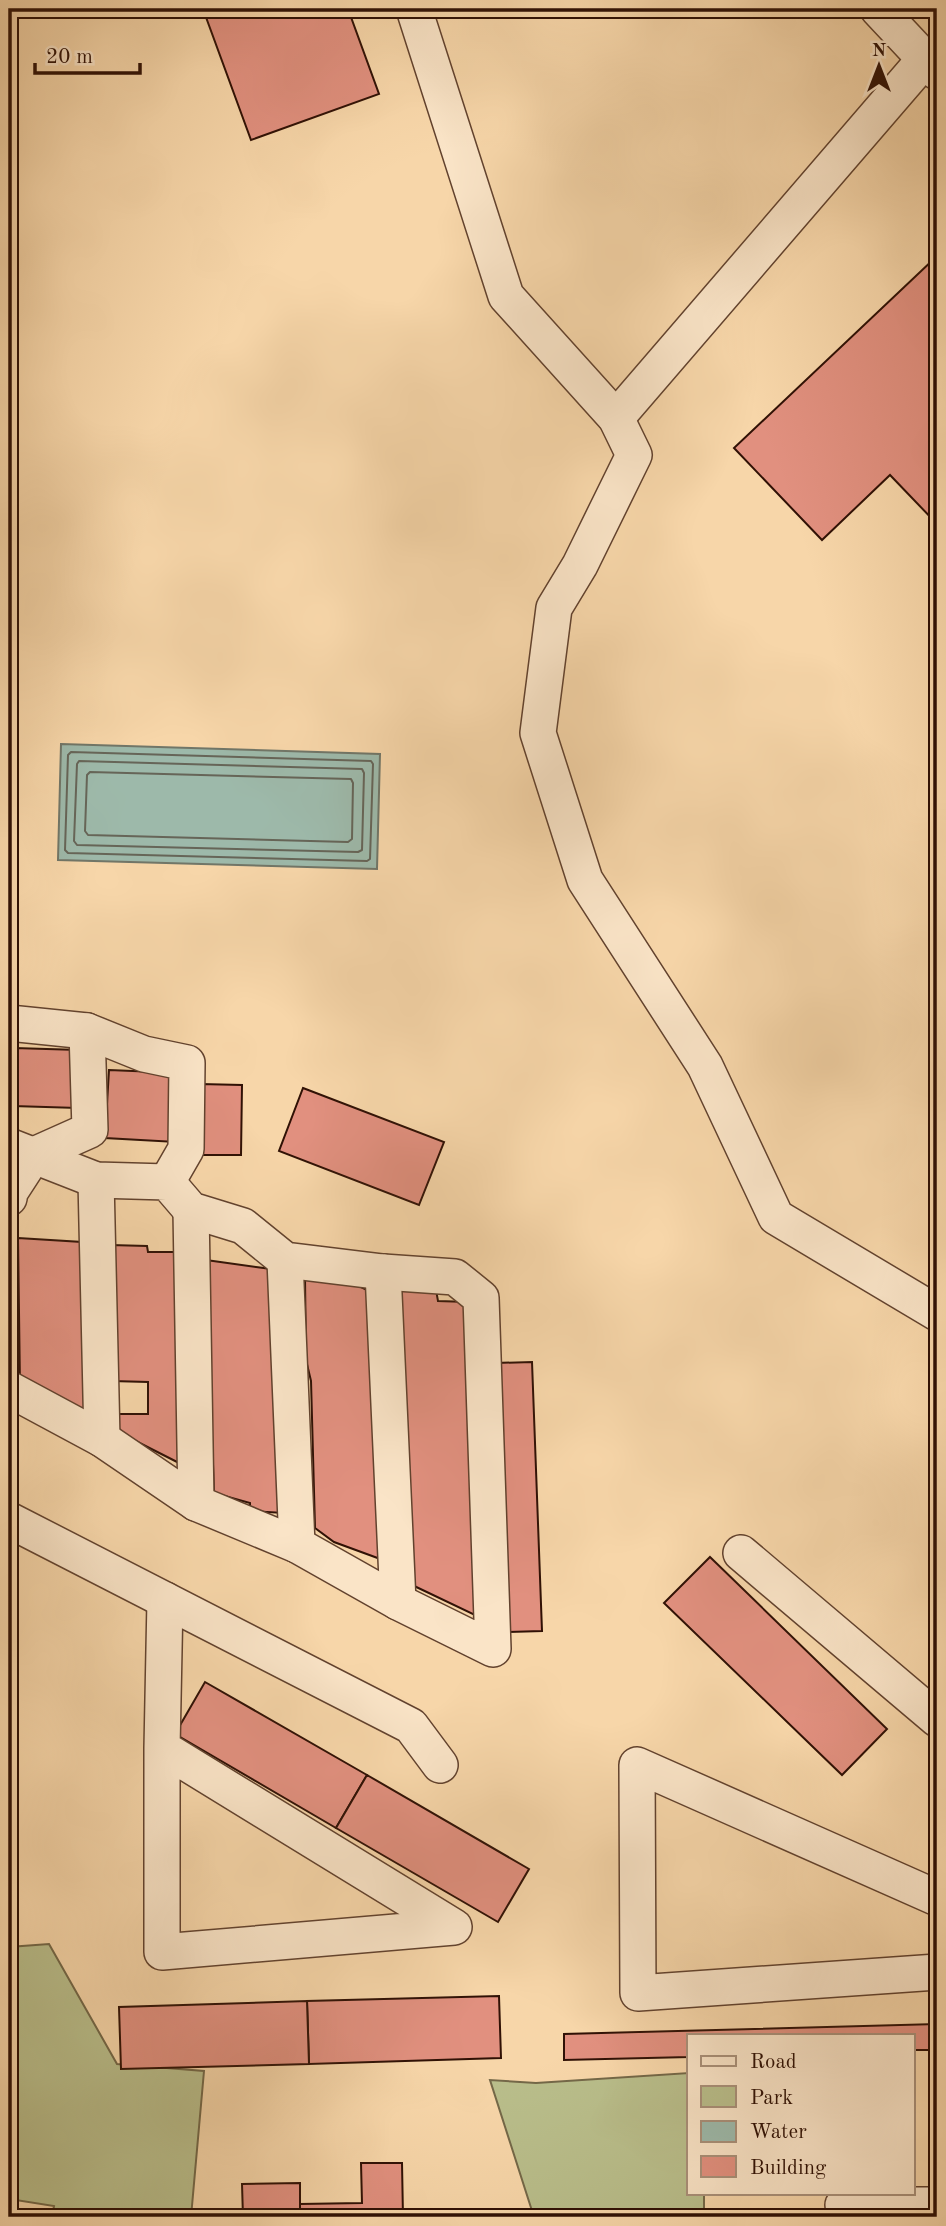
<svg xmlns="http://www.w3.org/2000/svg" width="946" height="2226" font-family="'Old Standard TT',serif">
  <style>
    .green { fill: #b9be8b; stroke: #746848; stroke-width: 2 }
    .water { fill: #9db9aa; stroke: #717668; stroke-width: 2 }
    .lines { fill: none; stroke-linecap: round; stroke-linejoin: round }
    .shore { stroke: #666558; stroke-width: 2 }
    .building { fill: #e1907f; stroke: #301105; stroke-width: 2 }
    .minor-casing { stroke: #62422e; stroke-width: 38 }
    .minor { stroke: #fae4c7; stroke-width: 35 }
  </style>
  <rect width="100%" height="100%" fill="#f7d6a9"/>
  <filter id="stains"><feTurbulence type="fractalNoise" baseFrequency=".00286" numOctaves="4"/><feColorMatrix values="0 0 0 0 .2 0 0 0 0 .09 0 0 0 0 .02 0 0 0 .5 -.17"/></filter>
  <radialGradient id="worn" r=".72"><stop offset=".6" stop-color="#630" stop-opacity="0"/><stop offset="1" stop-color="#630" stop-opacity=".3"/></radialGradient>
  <!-- green -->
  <g class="green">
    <path d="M 49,1944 L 117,2064 L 204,2071 L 191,2217 L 52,2217 L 54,2206 L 16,2200 L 9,2204 L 9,2147 L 15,2146 L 9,2124 L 9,1947 Z"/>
    <path d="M 689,2073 L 689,2193 L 704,2193 L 704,2217 L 534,2217 L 490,2080 L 536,2083 Z"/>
  </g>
  <!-- water -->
  <path class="water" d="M 61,744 L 380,754 L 377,869 L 58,860 Z"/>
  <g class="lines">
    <!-- shore -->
    <g class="shore">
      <path d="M 71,752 L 371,761 L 373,764 L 370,859 L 367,861 L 68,853 L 65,850 L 68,755 Z"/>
      <path d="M 79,761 L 362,769 L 364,773 L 362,850 L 358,852 L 77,845 L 74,841 L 77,764 Z"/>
      <path d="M 90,772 L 351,779 L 353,783 L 352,839 L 348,842 L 88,835 L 85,831 L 87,775 Z"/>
    </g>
  </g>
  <!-- building -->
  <g class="building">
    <path d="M 203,9 L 348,9 L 379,94 L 251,140 Z"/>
    <path d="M 937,256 L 937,524 L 890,475 L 822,540 L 734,448 Z"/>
    <path d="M 14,1048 L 79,1050 L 78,1108 L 13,1106 Z"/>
    <path d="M 109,1070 L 180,1073 L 176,1142 L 105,1138 Z"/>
    <path d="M 200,1084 L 242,1085 L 241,1155 L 199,1155 Z"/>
    <path d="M 303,1088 L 444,1142 L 419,1205 L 279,1151 Z"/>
    <path d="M 18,1238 L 82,1242 L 87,1414 L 20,1386 Z"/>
    <path d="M 110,1245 L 147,1246 L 148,1252 L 180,1252 L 185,1466 L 116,1431 L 115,1414 L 148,1414 L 148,1382 L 112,1381 Z"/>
    <path d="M 206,1260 L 271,1269 L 284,1513 L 250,1511 L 250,1503 L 214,1493 Z"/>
    <path d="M 305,1278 L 355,1284 L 371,1292 L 383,1560 L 334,1542 L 315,1528 L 311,1381 L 306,1360 Z"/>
    <path d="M 398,1289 L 436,1290 L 438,1301 L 468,1302 L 479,1617 L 410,1584 Z"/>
    <path d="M 532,1362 L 542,1631 L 506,1632 L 496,1363 Z"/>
    <path d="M 710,1557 L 887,1729 L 842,1775 L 664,1603 Z"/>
    <path d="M 205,1682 L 367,1775 L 336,1828 L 175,1734 Z"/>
    <rect x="9" y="1703" width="5" height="29"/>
    <path d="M 367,1775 L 529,1869 L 498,1922 L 336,1828 Z"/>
    <path d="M 9,1917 L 13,1917 L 15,1940 L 9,1941 Z"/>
    <path d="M 499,1996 L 501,2058 L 309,2064 L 307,2001 Z"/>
    <path d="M 307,2001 L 309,2064 L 121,2069 L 119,2007 Z"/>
    <path d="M 937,2024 L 937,2050 L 913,2050 L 913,2035 L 689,2035 L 689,2057 L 564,2060 L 564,2034 Z"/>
    <path d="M 361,2163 L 402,2163 L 403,2217 L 300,2217 L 300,2204 L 362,2203 Z"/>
    <path d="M 300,2183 L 300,2217 L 243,2217 L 242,2184 Z"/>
  </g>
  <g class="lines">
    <defs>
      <g id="minor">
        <path d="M 414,9 L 506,296 L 616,418 L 634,455 L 580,565 L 554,608 L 538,733 L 585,880 L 705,1066 L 776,1217 L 937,1313"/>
        <path d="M 878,9 L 937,72"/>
        <path d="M 616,418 L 925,59"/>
        <path d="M 9,1023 L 87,1031 L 144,1054 L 187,1063 L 186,1149 L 167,1182"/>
        <path d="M 9,1146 L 96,1180 L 167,1182 L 191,1210 L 243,1226 L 285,1260 L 383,1272 L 455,1277 L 481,1298 L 493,1649 L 398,1602 L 297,1545 L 196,1503 L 102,1439 L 9,1389"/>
        <path d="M 96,1180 L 102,1439"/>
        <path d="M 9,1198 L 10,1192 L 34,1155 L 90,1130 L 87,1031"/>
        <path d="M 191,1210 L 196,1503"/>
        <path d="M 285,1260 L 297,1545"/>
        <path d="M 383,1272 L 398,1602"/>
        <path d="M 9,1520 L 411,1726 L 440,1765"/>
        <path d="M 741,1553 L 937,1719"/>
        <path d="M 162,1748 L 162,1952 L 454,1927 L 162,1748 L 165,1600"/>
        <path d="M 937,1898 L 637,1765 L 638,1993 L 937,1972"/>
        <path d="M 843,2205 L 937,2205"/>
      </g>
    </defs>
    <!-- minor casing -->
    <use href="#minor" class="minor-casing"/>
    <!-- minor -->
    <use href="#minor" class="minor"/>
  </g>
  <!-- margin -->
  <rect width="946" height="2226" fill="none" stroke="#f7d6a9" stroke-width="35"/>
  <rect x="10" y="10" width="925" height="2205" fill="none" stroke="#301105" stroke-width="3.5"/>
  <rect x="18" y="18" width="911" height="2191" fill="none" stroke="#301105" stroke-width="2"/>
  <!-- legend -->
  <rect x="687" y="2034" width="228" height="161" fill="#fae4c7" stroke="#a99079" stroke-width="2"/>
  <rect x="701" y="2056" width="35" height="10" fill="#fae4c7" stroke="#a99079" stroke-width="2"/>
  <text x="750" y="2068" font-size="21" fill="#301105">Road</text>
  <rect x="701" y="2086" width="35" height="21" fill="#b9be8b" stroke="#a99079" stroke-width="2"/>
  <text x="750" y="2104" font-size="21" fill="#301105">Park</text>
  <rect x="701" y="2121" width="35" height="21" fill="#9db9aa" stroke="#a99079" stroke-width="2"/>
  <text x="750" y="2138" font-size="21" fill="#301105">Water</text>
  <rect x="701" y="2156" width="35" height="21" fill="#e1907f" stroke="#a99079" stroke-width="2"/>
  <text x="750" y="2174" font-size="21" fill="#301105">Building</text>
  <!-- north arrow -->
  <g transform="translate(879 66)" stroke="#fae4c7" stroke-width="5" paint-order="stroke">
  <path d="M0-5L12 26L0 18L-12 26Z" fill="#301105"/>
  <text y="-10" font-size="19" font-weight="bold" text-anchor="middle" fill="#301105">N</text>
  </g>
  <!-- scale -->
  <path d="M35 63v10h105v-10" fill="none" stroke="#301105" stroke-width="3.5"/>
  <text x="46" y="63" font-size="21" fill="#301105" stroke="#fae4c7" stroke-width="5" paint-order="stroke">20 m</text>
  <rect width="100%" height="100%" filter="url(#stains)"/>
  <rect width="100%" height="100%" fill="url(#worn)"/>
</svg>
